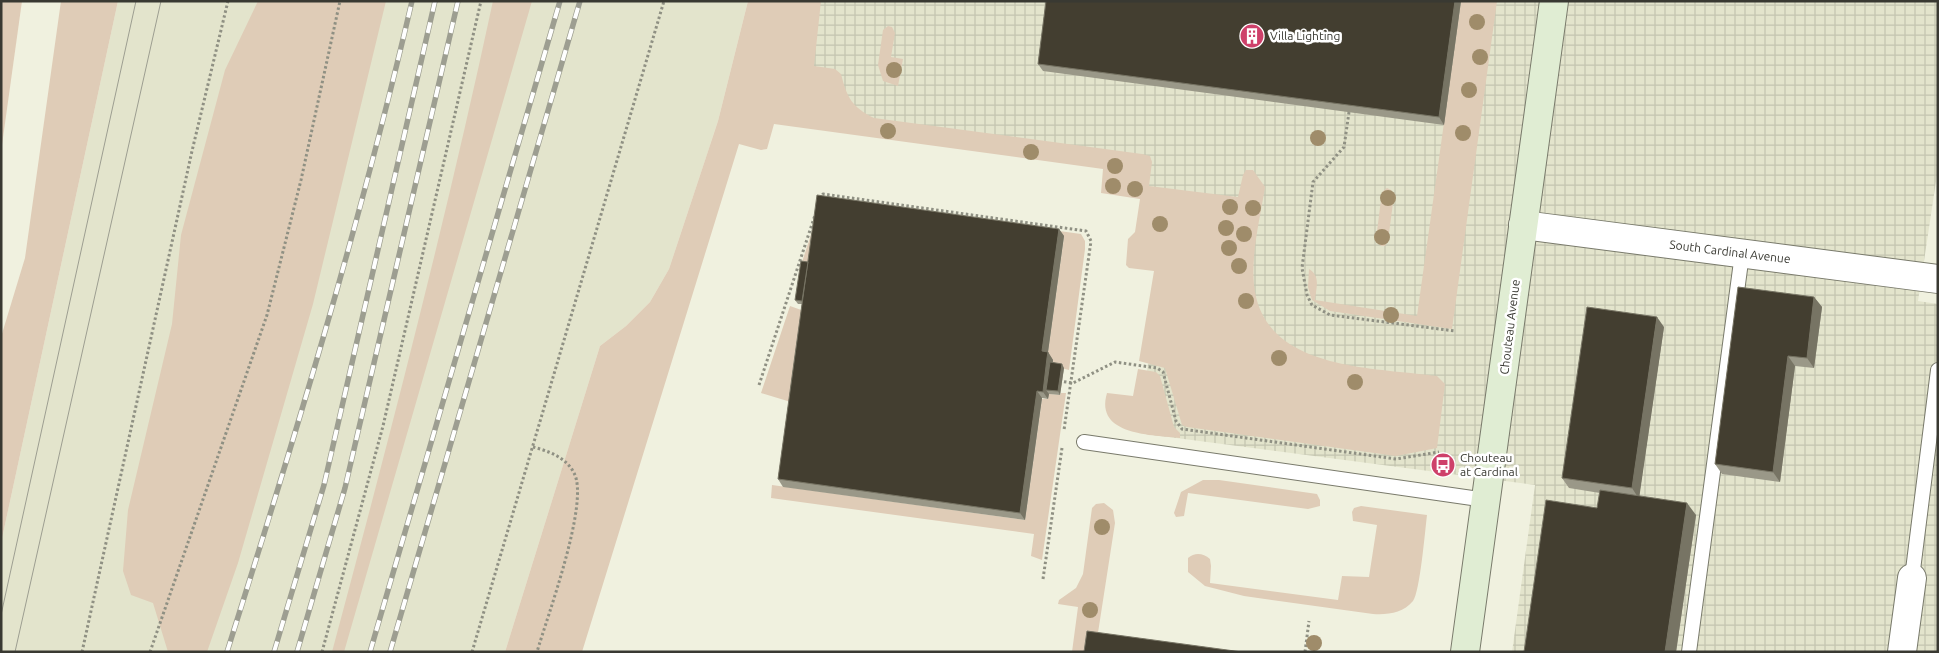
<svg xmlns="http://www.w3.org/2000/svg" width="1939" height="653" font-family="Ubuntu,sans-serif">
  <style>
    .built { fill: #e3e4cc }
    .industrial { fill: url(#industrial-grid) }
    .green { fill: #dfccb7 }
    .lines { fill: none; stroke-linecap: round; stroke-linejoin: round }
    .lane-casing { stroke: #797a6b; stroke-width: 16 }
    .street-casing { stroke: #797a6b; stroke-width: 30 }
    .secondary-casing { stroke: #797a6b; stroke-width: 30 }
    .path { stroke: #8f9083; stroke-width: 3; stroke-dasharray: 2.5 2.5; stroke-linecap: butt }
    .lane { stroke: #fff; stroke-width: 14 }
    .street { stroke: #fff; stroke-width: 28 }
    .secondary { stroke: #e0edd3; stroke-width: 28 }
    .tram { stroke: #9d9e91; stroke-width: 1 }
    .rail-casing { stroke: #9d9e91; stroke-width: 5.5 }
    .rail { stroke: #fff; stroke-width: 4; stroke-dasharray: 11; stroke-linecap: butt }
    .tree { fill: #9f8c6a }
    .wall { fill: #9a9888 }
    .shaded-wall { fill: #777464 }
    .building { fill: #433e30; stroke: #777464 }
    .labels { text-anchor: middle; stroke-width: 5; stroke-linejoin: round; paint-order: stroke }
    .poi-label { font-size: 12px; fill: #393932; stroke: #fff; text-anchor: start }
    .street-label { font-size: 12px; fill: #393932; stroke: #fff }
  </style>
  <defs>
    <pattern id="industrial-grid" width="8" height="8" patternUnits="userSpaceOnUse" patternTransform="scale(1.25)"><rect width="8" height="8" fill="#e3e4cc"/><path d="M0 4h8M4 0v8" fill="none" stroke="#c4c4b0"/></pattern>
  </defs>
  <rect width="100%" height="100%" fill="#f0f1df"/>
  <!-- built -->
  <path class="built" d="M 118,1 L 748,1 L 718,121 L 669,269 L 650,302 L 626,326 L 600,346 L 505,652 L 1,652 L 1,543 Z"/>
  <!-- industrial -->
  <path class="industrial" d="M 780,1 L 1938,1 L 1938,168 L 1918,301 L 1938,304 L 1938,652 L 1512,652 L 1535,485 L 1138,433 L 1163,260 L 1134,255 L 1147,161 L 751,106 Z"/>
  <!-- green -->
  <g class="green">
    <path d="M 1,1 L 22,1 L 1,152 Z"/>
    <path d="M 61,1 L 118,1 L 1,543 L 1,337 L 25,258 Z"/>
    <path d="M 258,1 L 386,1 L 313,304 L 238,563 L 207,652 L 168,652 L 153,603 L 131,595 L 123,571 L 128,510 L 172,324 L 181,235 L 225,70 Z"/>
    <path d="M 493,1 L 532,1 L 344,652 L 332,652 C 390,436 446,220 493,1 Z"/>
    <path d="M 748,1 L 821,1 L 814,66 L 835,69 L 841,74 C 847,98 852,107 874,118 L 1142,154 L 1150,156 L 1152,162 L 1149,186 L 1238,197 L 1243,175 L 1246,170 L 1253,170 L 1265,187 C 1260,219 1251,253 1254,285 C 1263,371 1373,367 1437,376 L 1445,384 L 1437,448 L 1396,456 L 1187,427 L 1182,425 L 1165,368 L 1139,361 L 1154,271 L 1129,268 L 1126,265 L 1128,239 L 1135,232 L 1140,199 L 1101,193 L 1103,169 L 774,124 L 767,149 L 761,150 L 739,144 L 582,652 L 505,652 L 600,346 L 626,326 L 650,302 L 669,269 L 718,121 Z"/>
    <path d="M 1461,1 L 1497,1 L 1452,329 L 1330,311 L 1312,300 L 1308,287 L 1309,269 C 1321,276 1316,288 1315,300 L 1417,316 Z"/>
    <path d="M 888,26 L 892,27 L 895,33 L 891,57 L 903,59 L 898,86 L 883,81 L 878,65 L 883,30 Z"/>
    <path d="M 1387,188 L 1391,190 L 1394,195 L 1388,241 L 1385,246 L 1381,246 L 1376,239 L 1382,192 Z"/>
    <path d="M 823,198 L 1081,234 L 1085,241 L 1085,249 L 1069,370 L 1053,366 L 1047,359 L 1064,237 L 813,264 L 802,262 Z"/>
    <path d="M 790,306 L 807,312 L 791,429 L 785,428 L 794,403 L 761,393 Z"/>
    <path d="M 1138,369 L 1156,372 L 1160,376 L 1174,427 L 1180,433 L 1180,438 C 1154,435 1094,436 1107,393 L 1133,396 Z"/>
    <path d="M 1061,393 L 1066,393 L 1042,560 L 1031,556 L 1034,534 L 771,498 L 772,485 L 1025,520 L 1042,399 L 1048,399 L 1049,394 L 1060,395 Z"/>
    <path d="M 1203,480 L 1219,480 L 1317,494 L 1320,500 L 1320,506 L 1308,509 L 1188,493 L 1184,516 L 1176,517 L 1174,513 L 1181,492 Z"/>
    <path d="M 1104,503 L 1113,510 L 1115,523 L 1095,652 L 1072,652 L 1078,607 L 1058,604 L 1059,600 L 1076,588 L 1083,574 L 1092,508 L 1096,504 Z"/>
    <path d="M 1361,506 L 1427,515 C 1425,531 1420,592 1413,601 C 1403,613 1388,615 1373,614 L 1244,596 L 1205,586 L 1188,572 L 1188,558 C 1195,552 1203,553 1210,559 L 1211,566 L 1210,583 L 1338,600 L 1342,576 L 1369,577 L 1377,525 L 1353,521 L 1352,512 L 1354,508 Z"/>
  </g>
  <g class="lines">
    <defs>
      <g id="lane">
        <path d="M 1084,442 L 1486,500"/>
        <path d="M 1912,578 L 1938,370"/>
        <path d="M 1689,652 L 1742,254"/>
      </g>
      <g id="street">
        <path d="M 1523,225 L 1938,279"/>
        <path d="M 1902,652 L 1912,578"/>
      </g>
      <path id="secondary" d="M 1465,652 L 1554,1"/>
    </defs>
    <!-- lane casing -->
    <use href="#lane" class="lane-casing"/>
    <!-- street casing -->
    <use href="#street" class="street-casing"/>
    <!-- secondary casing -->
    <use href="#secondary" class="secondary-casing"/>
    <!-- path -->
    <g class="path">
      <path d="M 1349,112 L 1344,147 L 1313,182 L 1302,268 L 1307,295 L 1312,305 L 1330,315 L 1455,331"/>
      <path d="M 820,199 L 823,194 L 1086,231 L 1091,241 L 1064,430"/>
      <path d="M 1059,381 L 1073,383 L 1115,362 L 1157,368 L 1163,372 L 1176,421 L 1182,429 L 1396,459 L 1439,452"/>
      <path d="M 759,385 L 815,215"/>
      <path d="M 533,447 C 548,451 566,457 574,473 C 590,502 547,617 537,652"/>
      <path d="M 1043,579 L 1062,448"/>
      <path d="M 82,652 L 192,151 L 228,1"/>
      <path d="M 150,652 L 267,315 L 301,180 L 340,1"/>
      <path d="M 322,652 L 383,426 L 481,1"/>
      <path d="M 472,652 L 664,1"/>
      <path d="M 1305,652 L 1309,621"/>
    </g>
    <!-- lane -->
    <use href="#lane" class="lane"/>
    <!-- street -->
    <use href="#street" class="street"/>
    <!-- secondary -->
    <use href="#secondary" class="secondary"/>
    <!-- tram -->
    <g class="tram">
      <path d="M 1,615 L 136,1"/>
      <path d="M 15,652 L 161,1"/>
    </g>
    <defs>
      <g id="rail">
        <path d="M 227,652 C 295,437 361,221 412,1"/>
        <path d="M 274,652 L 324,485 L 435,1"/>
        <path d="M 297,652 L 345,488 L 458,1"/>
        <path d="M 370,652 L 560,1"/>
        <path d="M 390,652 L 580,1"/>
      </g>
    </defs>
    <!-- rail casing -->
    <use href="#rail" class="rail-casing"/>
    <!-- rail -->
    <use href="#rail" class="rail"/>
  </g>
  <!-- trees -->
  <g class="tree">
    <circle cx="1477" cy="22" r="8"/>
    <circle cx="1480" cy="57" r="8"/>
    <circle cx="894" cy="70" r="8"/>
    <circle cx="1469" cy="90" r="8"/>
    <circle cx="888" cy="131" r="8"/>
    <circle cx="1463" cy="133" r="8"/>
    <circle cx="1318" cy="138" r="8"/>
    <circle cx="1031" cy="152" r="8"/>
    <circle cx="1115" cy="166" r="8"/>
    <circle cx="1113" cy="186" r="8"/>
    <circle cx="1135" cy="189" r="8"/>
    <circle cx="1388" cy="198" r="8"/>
    <circle cx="1230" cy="207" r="8"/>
    <circle cx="1253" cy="208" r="8"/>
    <circle cx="1160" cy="224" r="8"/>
    <circle cx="1226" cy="228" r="8"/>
    <circle cx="1244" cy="234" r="8"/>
    <circle cx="1382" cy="237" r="8"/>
    <circle cx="1229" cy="248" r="8"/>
    <circle cx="1239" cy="266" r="8"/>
    <circle cx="1246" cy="301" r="8"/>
    <circle cx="1391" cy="315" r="8"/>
    <circle cx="1279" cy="358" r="8"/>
    <circle cx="1355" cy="382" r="8"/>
    <circle cx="1102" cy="527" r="8"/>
    <circle cx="1090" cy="610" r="8"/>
    <circle cx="1314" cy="643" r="8"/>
  </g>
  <!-- wall -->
  <g class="wall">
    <path d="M 1046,1 L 1461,1 L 1444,125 L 1043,71 L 1038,64 Z"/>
    <path d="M 1059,229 L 1064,236 L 1048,352 L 1053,360 L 1053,362 L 1064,368 L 1060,395 L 1049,394 L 1048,399 L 1042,398 L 1025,520 L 783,487 L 778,479 L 802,304 L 798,304 L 795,300 L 808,262 Z"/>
    <path d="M 1814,297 L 1822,307 L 1814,368 L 1795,366 L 1780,482 L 1722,474 L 1715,464 Z"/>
    <path d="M 1664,327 L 1639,496 L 1696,515 L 1676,652 L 1524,652 L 1597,508 L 1600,493 L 1569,488 L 1562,478 Z"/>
  </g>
  <!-- shaded-wall -->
  <g class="shaded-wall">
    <path d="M 1455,1 L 1461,1 L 1444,125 L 1439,117 Z"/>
    <path d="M 1059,229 L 1064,236 L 1048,352 L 1053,360 L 1049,390 L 1046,390 L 1049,394 L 1048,399 L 1043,392 L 1042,351 Z"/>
    <path d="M 1814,297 L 1822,307 L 1814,368 L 1807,358 Z"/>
    <path d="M 1657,317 L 1664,327 L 1639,499 L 1632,488 Z"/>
    <path d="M 1788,356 L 1795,366 L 1780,482 L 1773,472 Z"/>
    <path d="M 1062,364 L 1064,368 L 1060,395 L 1058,391 Z"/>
    <path d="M 1037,391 L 1042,398 L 1025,520 L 1020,513 Z"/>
    <path d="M 1687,503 L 1696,515 L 1676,652 L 1665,652 Z"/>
  </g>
  <!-- building -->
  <g class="building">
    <path d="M 1046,1 L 1455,1 L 1439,117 L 1038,64 Z"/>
    <path d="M 817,195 L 1059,229 L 1042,351 L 1048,352 L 1047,358 L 1043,392 L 1037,391 L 1020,513 L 778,479 Z"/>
    <path d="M 801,261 L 808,262 L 802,301 L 795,300 Z"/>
    <path d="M 1738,287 L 1814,297 L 1807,358 L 1788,356 L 1773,472 L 1715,464 Z"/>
    <path d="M 1587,307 L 1657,317 L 1632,488 L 1562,478 Z"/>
    <path d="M 1050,362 L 1062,364 L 1058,391 L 1046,390 Z"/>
    <path d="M 1600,490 L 1687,503 L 1665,652 L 1524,652 L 1546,500 L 1597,508 Z"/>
    <path d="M 1087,631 L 1242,652 L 1084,652 Z"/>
  </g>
  <!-- icons -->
  <defs>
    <symbol id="building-disc" viewBox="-11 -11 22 22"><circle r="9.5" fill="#ce406a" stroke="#fff"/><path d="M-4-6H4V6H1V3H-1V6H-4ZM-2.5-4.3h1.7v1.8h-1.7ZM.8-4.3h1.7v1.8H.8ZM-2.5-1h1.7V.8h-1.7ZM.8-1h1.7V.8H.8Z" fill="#fff"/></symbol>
    <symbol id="bus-disc" viewBox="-11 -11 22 22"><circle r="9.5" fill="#ce406a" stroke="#fff"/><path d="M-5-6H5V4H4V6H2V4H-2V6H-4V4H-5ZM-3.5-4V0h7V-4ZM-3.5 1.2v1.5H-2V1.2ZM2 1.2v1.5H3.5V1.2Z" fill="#fff"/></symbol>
  </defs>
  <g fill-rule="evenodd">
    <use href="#building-disc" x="1238" y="22" width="28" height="28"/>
    <use href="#bus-disc" x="1429" y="451" width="28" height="28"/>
  </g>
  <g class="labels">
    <!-- poi labels -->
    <g class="poi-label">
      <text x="1270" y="40">Villa Lighting</text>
      <text x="1460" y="462">Chouteau<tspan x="1460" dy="14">at Cardinal</tspan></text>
    </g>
    <!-- street labels -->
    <g class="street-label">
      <text transform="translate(1730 252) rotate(7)" y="4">South Cardinal Avenue</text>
      <text transform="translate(1510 327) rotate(-83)" y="4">Chouteau Avenue</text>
    </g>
  </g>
  <!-- border -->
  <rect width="1939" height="653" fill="none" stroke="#393932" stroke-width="5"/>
</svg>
